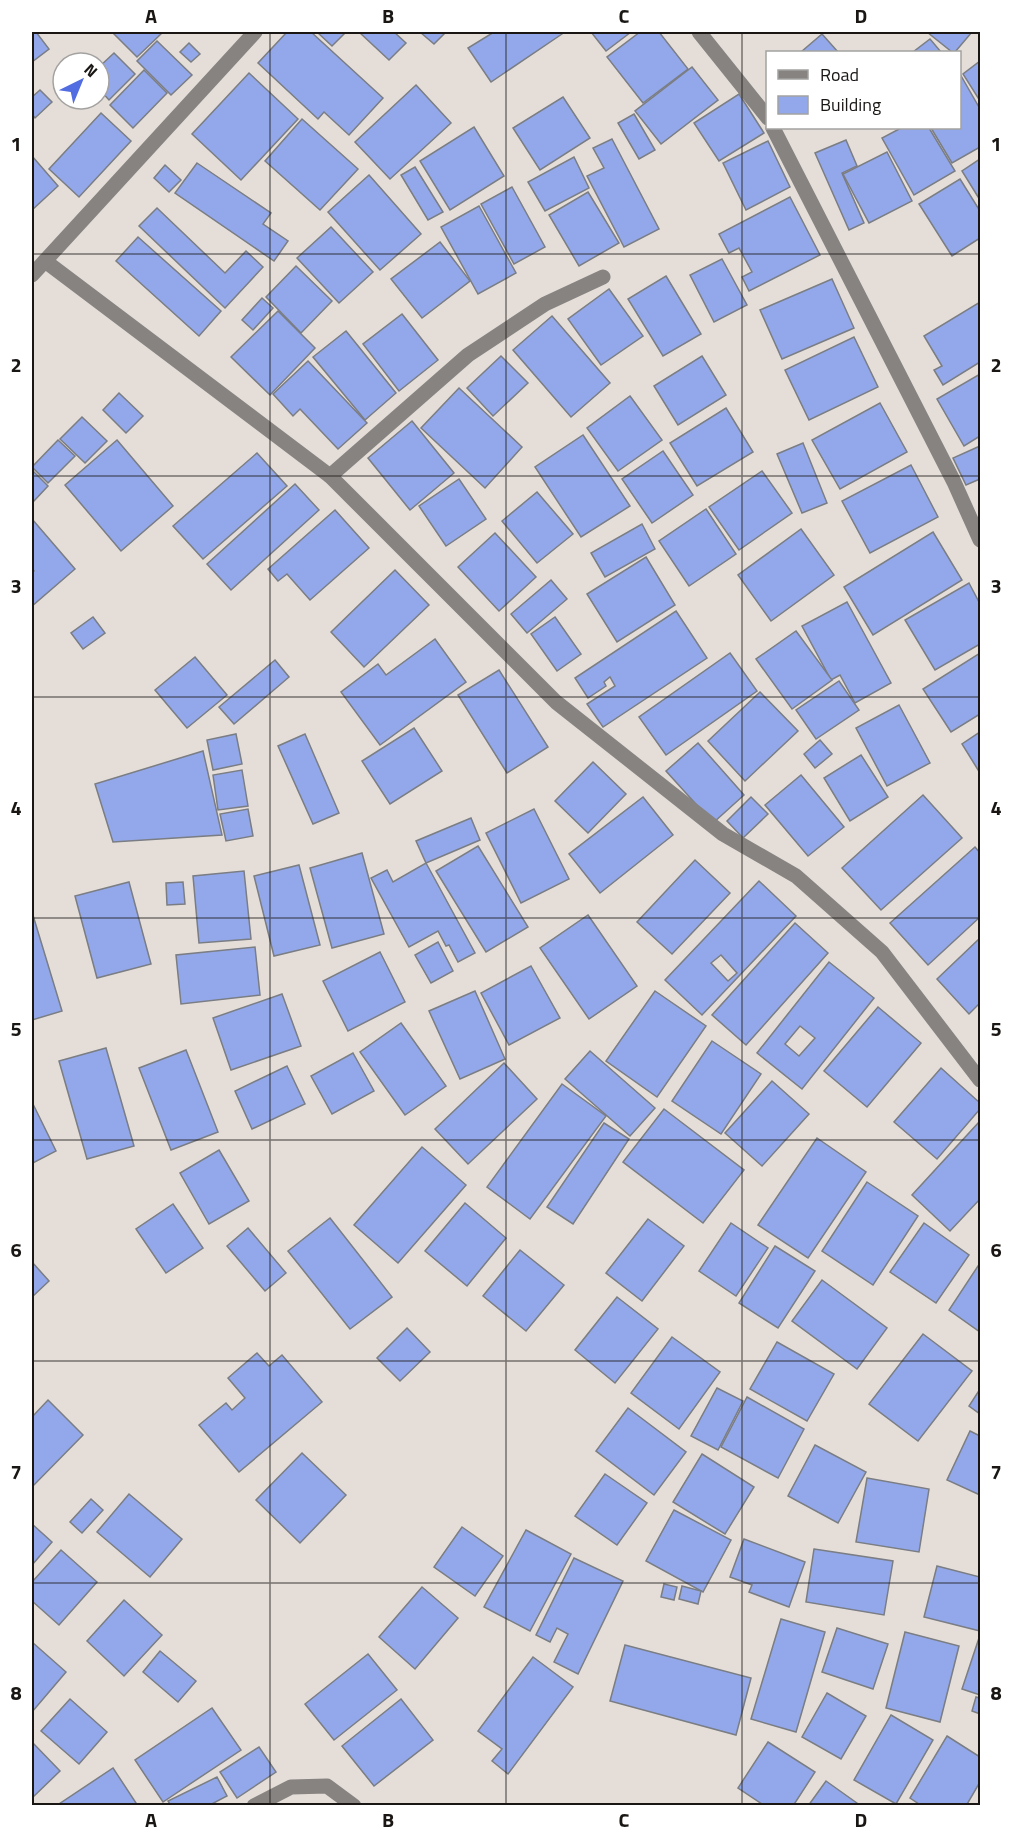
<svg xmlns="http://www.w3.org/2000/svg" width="1012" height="1837" font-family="'Titillium Web',sans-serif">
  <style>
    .building { fill: #93a8ea; stroke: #7a7d83; stroke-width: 1.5; fill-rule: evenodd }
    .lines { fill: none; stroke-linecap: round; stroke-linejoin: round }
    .minor { stroke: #868381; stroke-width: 15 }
    .grid { fill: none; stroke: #191614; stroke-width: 1.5; stroke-opacity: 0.55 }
    .neatline { fill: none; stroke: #191614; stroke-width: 2 }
    .grid-label { font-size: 20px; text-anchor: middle; font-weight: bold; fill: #191614 }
  </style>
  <rect width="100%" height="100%" fill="#e5ded8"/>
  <!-- building -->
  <g class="building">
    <path d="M 32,32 L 36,32 L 49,49 L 32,62 Z"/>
    <path d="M 112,32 L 163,32 L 137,57 Z"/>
    <path d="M 287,32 L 311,32 L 383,98 L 349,135 L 324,112 L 318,119 L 258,63 Z"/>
    <path d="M 317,32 L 346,32 L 332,46 Z"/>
    <path d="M 359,32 L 394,32 L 406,43 L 389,60 Z"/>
    <path d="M 420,32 L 446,32 L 434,44 Z"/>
    <path d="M 494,32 L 560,32 L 562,34 L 491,82 L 468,48 Z"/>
    <path d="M 591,32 L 631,32 L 606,51 Z"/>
    <path d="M 640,32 L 659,32 L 688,69 L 643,103 L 607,57 Z"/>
    <path d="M 927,32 L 972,32 L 955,52 L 952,52 Z"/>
    <path d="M 822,34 L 838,52 L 801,52 Z"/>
    <path d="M 930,39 L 941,52 L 913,52 Z"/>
    <path d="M 157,41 L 192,75 L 171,95 L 137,61 Z"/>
    <path d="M 189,43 L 200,54 L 191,62 L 180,52 Z"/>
    <path d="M 114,53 L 135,74 L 109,100 L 99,89 L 99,67 Z"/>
    <path d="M 980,61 L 980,101 L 963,74 Z"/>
    <path d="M 692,67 L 718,100 L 661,144 L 635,111 Z"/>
    <path d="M 144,70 L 167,93 L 133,128 L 110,105 Z"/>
    <path d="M 249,73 L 298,119 L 241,180 L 192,134 Z"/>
    <path d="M 960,74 L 980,109 L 980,147 L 952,163 L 931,128 L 960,128 Z"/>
    <path d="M 416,85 L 451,123 L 390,179 L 355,142 Z"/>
    <path d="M 40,90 L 52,102 L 35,118 L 32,114 L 32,97 Z"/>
    <path d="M 739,94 L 764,133 L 719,161 L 694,123 Z"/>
    <path d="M 563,97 L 590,138 L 540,170 L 513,128 Z"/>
    <path d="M 101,113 L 131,141 L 79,197 L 49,169 Z"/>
    <path d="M 634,114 L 655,150 L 639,159 L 618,123 Z"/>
    <path d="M 302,119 L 358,169 L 320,210 L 265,161 Z"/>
    <path d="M 474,127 L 504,176 L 450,210 L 420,161 Z"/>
    <path d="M 901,128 L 929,128 L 955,171 L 914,195 L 882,138 Z"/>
    <path d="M 612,139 L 659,229 L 624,247 L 587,176 L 604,168 L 593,148 Z"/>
    <path d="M 846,140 L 857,166 L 842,173 L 864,223 L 849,230 L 815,153 Z"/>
    <path d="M 768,141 L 790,187 L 746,210 L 723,163 Z"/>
    <path d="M 887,152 L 912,201 L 869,223 L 843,174 Z"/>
    <path d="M 32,156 L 58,186 L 32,210 Z"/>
    <path d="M 574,157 L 589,188 L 545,211 L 528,182 Z"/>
    <path d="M 980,159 L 980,200 L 962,171 Z"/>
    <path d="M 197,163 L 271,213 L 263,224 L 288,241 L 274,261 L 175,193 Z"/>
    <path d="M 165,165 L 181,180 L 169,192 L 154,178 Z"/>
    <path d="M 415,167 L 443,212 L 428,220 L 401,175 Z"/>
    <path d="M 369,175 L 421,234 L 380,270 L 328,212 Z"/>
    <path d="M 960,179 L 980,211 L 980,238 L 952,256 L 919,204 Z"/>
    <path d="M 512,187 L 545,247 L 514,264 L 481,204 Z"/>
    <path d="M 588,192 L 619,243 L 579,266 L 549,215 Z"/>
    <path d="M 790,197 L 820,255 L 749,291 L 742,277 L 752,272 L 739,248 L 729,253 L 719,234 Z"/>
    <path d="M 479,206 L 516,273 L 478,294 L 441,227 Z"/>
    <path d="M 157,208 L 225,273 L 246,251 L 263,267 L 225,308 L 139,226 Z"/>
    <path d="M 331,227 L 373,272 L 339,303 L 297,258 Z"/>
    <path d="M 138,237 L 221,311 L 199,336 L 116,261 Z"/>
    <path d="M 440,242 L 470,281 L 422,318 L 391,279 Z"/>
    <path d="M 722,259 L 747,305 L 714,322 L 690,275 Z"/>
    <path d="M 296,266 L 332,301 L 301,333 L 266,297 Z"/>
    <path d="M 666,276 L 701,334 L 663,356 L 628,299 Z"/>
    <path d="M 832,279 L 854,328 L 782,359 L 760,310 Z"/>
    <path d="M 609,289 L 643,336 L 601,365 L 568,319 Z"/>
    <path d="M 262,298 L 273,308 L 253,330 L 242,320 Z"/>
    <path d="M 980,302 L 980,362 L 943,385 L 934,370 L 942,366 L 924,336 Z"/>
    <path d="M 278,311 L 315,348 L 270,395 L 231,357 Z"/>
    <path d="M 402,314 L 438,360 L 399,391 L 363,344 Z"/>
    <path d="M 552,316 L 610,383 L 571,417 L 513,350 Z"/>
    <path d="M 346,331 L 396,393 L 365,420 L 313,357 Z"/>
    <path d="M 854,337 L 878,387 L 809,420 L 785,370 Z"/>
    <path d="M 501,356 L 528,383 L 493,416 L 467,388 Z"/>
    <path d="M 702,356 L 726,395 L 678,425 L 654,386 Z"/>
    <path d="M 308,361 L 367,423 L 338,449 L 300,409 L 293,416 L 273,394 Z"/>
    <path d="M 980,374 L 980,436 L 964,446 L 937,399 Z"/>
    <path d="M 459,388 L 522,447 L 485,488 L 421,428 Z"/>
    <path d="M 119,393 L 143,416 L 126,433 L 103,410 Z"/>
    <path d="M 630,396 L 662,440 L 618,471 L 587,428 Z"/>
    <path d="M 880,403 L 907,452 L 840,489 L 812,440 Z"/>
    <path d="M 726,408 L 753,452 L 697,486 L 670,443 Z"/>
    <path d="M 82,417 L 107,441 L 85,463 L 60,439 Z"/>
    <path d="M 412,421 L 454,473 L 410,510 L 368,458 Z"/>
    <path d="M 583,435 L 630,506 L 581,537 L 535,467 Z"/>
    <path d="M 58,440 L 75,456 L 48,483 L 32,467 Z"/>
    <path d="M 117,440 L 173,506 L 121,551 L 65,485 Z"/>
    <path d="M 803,443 L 827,503 L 802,513 L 777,454 Z"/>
    <path d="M 980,446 L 980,479 L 966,485 L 953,458 Z"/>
    <path d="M 663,451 L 693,495 L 652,523 L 622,479 Z"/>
    <path d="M 257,453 L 287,486 L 203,559 L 173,526 Z"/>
    <path d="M 911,465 L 938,517 L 870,553 L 842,501 Z"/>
    <path d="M 32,470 L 48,486 L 32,503 Z"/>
    <path d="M 762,471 L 792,513 L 739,550 L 709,507 Z"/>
    <path d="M 459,479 L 486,519 L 446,546 L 419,506 Z"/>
    <path d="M 295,484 L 319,510 L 231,590 L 207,564 Z"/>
    <path d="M 537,492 L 573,534 L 537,563 L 502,521 Z"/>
    <path d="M 706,509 L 736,554 L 689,586 L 659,541 Z"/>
    <path d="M 335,510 L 369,548 L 310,600 L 287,574 L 278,581 L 268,569 Z"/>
    <path d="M 32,519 L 75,569 L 32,606 L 32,573 L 34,571 L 32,568 Z"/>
    <path d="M 642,524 L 655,549 L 605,577 L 591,553 Z"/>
    <path d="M 801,529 L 834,575 L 771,621 L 738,575 Z"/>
    <path d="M 933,532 L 962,580 L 873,635 L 844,587 Z"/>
    <path d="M 495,533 L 536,577 L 499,611 L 458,567 Z"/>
    <path d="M 646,557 L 675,605 L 617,642 L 587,594 Z"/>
    <path d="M 395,570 L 429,605 L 364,667 L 331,632 Z"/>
    <path d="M 551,580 L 567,599 L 527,633 L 511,614 Z"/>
    <path d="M 969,583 L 980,604 L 980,644 L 935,670 L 905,620 Z"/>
    <path d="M 847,602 L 891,683 L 855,703 L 840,675 L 831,680 L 802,626 Z"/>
    <path d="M 676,611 L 707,658 L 603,727 L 587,704 L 615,686 L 610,677 L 604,682 L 606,686 L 588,698 L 575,678 Z"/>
    <path d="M 93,617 L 105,633 L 83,649 L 71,633 Z"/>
    <path d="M 555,617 L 581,654 L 557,671 L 531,634 Z"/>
    <path d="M 796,631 L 832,680 L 792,709 L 756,659 Z"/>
    <path d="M 435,639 L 466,682 L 380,745 L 341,692 L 378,664 L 386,675 Z"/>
    <path d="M 730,653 L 757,691 L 666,755 L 639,717 Z"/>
    <path d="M 980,653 L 980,714 L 951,732 L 923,689 Z"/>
    <path d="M 195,657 L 227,695 L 187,728 L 155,690 Z"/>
    <path d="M 275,660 L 289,677 L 234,724 L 219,707 Z"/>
    <path d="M 499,670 L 548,747 L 507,773 L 458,695 Z"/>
    <path d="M 839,681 L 859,710 L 816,739 L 796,710 Z"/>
    <path d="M 760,692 L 798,731 L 745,781 L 708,741 Z"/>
    <path d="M 899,705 L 930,763 L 887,786 L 856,728 Z"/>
    <path d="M 414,728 L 442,771 L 390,804 L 362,761 Z"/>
    <path d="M 980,732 L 980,773 L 962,744 Z"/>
    <path d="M 236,734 L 242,764 L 213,770 L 207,740 Z"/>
    <path d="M 305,734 L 339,813 L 313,824 L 278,746 Z"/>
    <path d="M 820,740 L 832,754 L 815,768 L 804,754 Z"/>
    <path d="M 698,743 L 744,795 L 713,823 L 666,771 Z"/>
    <path d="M 203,751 L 222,835 L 113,842 L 95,784 Z"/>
    <path d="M 861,755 L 888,797 L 850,821 L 824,778 Z"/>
    <path d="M 593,762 L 626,794 L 588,833 L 555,801 Z"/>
    <path d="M 242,770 L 248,806 L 218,810 L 213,775 Z"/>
    <path d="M 801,775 L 844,827 L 808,856 L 765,805 Z"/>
    <path d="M 923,795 L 962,838 L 881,910 L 842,868 Z"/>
    <path d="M 643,797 L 673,835 L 600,893 L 569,854 Z"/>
    <path d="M 751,797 L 768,814 L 743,838 L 727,821 Z"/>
    <path d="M 248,809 L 253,836 L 226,841 L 220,814 Z"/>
    <path d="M 534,809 L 569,879 L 521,903 L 486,833 Z"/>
    <path d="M 471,818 L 480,840 L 426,863 L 416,841 Z"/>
    <path d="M 478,846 L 528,927 L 486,952 L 436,871 Z"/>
    <path d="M 975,847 L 980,853 L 980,917 L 928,965 L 890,923 Z"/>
    <path d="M 362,853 L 384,934 L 332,948 L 310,868 Z"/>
    <path d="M 695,860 L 730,893 L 672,954 L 637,922 Z"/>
    <path d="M 426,863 L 475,953 L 458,962 L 449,945 L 446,946 L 438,931 L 409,947 L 371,878 L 387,870 L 393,882 Z"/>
    <path d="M 299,865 L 320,945 L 274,956 L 254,876 Z"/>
    <path d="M 244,871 L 251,939 L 199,943 L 193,876 Z"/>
    <path d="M 759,881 L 796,916 L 702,1015 L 665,980 ZM 721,955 L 737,973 L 728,981 L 711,963 Z"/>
    <path d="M 129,882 L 151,964 L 97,978 L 75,896 Z"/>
    <path d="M 183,882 L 185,904 L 167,905 L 166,883 Z"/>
    <path d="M 32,912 L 62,1011 L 32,1020 Z"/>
    <path d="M 588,915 L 637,986 L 589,1019 L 540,948 Z"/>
    <path d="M 795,923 L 828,953 L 746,1045 L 712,1015 Z"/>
    <path d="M 980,938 L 980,1003 L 969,1014 L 937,979 Z"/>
    <path d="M 438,942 L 453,971 L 431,983 L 415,955 Z"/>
    <path d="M 255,947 L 260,995 L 181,1004 L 176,955 Z"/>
    <path d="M 380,952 L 405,1002 L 348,1031 L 323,981 Z"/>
    <path d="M 829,962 L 874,998 L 802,1089 L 757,1053 ZM 800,1026 L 815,1038 L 799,1056 L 785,1044 Z"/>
    <path d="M 531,966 L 560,1018 L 509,1045 L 481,993 Z"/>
    <path d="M 475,991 L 505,1059 L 460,1079 L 429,1011 Z"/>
    <path d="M 655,991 L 706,1026 L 657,1097 L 606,1061 Z"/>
    <path d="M 282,994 L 301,1046 L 231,1070 L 213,1018 Z"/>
    <path d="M 878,1007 L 921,1043 L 867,1107 L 824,1071 Z"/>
    <path d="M 401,1023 L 446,1086 L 405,1115 L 360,1052 Z"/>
    <path d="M 712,1041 L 761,1074 L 721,1134 L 672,1101 Z"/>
    <path d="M 106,1048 L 134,1146 L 87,1159 L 59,1061 Z"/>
    <path d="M 186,1050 L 218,1132 L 171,1150 L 139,1068 Z"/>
    <path d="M 590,1051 L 655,1108 L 630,1136 L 565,1079 Z"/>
    <path d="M 353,1053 L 374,1091 L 332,1114 L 311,1076 Z"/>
    <path d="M 504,1063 L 537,1099 L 468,1164 L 435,1129 Z"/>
    <path d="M 287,1066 L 305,1104 L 252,1129 L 235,1091 Z"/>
    <path d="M 941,1068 L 980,1103 L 980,1109 L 937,1159 L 894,1122 Z"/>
    <path d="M 772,1081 L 809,1114 L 762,1166 L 725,1133 Z"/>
    <path d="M 562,1084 L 606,1116 L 530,1219 L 487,1187 Z"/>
    <path d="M 32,1102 L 56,1151 L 33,1163 L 32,1159 Z"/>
    <path d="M 664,1109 L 744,1170 L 703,1223 L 623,1162 Z"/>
    <path d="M 980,1121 L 980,1199 L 950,1231 L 912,1195 Z"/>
    <path d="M 604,1123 L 629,1139 L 573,1224 L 547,1207 Z"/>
    <path d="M 817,1138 L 866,1172 L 808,1258 L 758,1225 Z"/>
    <path d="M 422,1147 L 466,1185 L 398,1263 L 354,1225 Z"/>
    <path d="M 219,1150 L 249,1201 L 209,1224 L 180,1173 Z"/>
    <path d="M 867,1182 L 918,1216 L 873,1285 L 822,1251 Z"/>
    <path d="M 465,1203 L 506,1238 L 467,1286 L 425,1251 Z"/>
    <path d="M 173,1204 L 203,1248 L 166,1273 L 136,1229 Z"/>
    <path d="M 330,1218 L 392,1297 L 350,1329 L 288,1251 Z"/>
    <path d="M 648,1219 L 684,1246 L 642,1301 L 606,1273 Z"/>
    <path d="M 731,1223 L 768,1248 L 736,1296 L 699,1271 Z"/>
    <path d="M 924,1223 L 969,1255 L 936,1303 L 890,1272 Z"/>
    <path d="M 248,1228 L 286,1273 L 265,1291 L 227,1246 Z"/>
    <path d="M 775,1246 L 815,1271 L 778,1328 L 739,1303 Z"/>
    <path d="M 520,1250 L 564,1285 L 526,1331 L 483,1296 Z"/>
    <path d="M 32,1262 L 49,1281 L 32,1297 Z"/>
    <path d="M 980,1263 L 980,1332 L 949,1310 Z"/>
    <path d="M 822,1280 L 887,1328 L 857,1369 L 792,1321 Z"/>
    <path d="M 617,1297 L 658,1329 L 615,1383 L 575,1350 Z"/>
    <path d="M 407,1328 L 430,1352 L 400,1381 L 377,1358 Z"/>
    <path d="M 923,1334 L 972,1371 L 918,1441 L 869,1404 Z"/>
    <path d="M 672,1337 L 720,1372 L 679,1429 L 631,1393 Z"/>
    <path d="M 777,1342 L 834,1374 L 807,1421 L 750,1389 Z"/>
    <path d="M 257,1353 L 269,1366 L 282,1355 L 322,1402 L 239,1472 L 199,1425 L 226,1403 L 232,1410 L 245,1398 L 228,1378 Z"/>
    <path d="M 717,1388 L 743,1401 L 718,1450 L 691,1436 Z"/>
    <path d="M 980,1389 L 980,1414 L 969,1406 Z"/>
    <path d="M 747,1397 L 804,1429 L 778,1478 L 721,1447 Z"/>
    <path d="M 48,1400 L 83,1435 L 32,1487 L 32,1417 Z"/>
    <path d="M 628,1408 L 686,1452 L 654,1495 L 596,1451 Z"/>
    <path d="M 970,1431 L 980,1436 L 980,1495 L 947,1480 Z"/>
    <path d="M 815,1445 L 866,1472 L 838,1523 L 788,1496 Z"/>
    <path d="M 302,1453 L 346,1495 L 300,1543 L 256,1500 Z"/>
    <path d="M 702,1454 L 754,1487 L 725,1534 L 673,1502 Z"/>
    <path d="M 605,1474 L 647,1503 L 617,1545 L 575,1516 Z"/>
    <path d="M 867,1478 L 929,1489 L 919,1552 L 856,1542 Z"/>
    <path d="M 129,1494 L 182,1539 L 150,1577 L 97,1532 Z"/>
    <path d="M 91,1499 L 103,1510 L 82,1533 L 70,1522 Z"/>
    <path d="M 674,1510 L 731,1540 L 703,1592 L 646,1561 Z"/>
    <path d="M 32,1524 L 52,1542 L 32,1565 Z"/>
    <path d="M 462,1527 L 503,1556 L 475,1596 L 434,1567 Z"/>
    <path d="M 526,1530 L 571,1554 L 530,1631 L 484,1607 Z"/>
    <path d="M 744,1539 L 805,1562 L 789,1607 L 749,1592 L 752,1585 L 730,1577 Z"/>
    <path d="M 814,1549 L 893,1561 L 884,1615 L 806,1602 Z"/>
    <path d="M 61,1550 L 97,1582 L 59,1625 L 32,1601 L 32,1582 Z"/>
    <path d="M 574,1558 L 623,1581 L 578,1674 L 554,1662 L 568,1634 L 557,1628 L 550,1642 L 536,1635 Z"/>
    <path d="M 937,1566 L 980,1577 L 980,1631 L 924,1617 Z"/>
    <path d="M 664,1584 L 677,1587 L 674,1600 L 661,1597 Z"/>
    <path d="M 682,1586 L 701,1591 L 698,1604 L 679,1599 Z"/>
    <path d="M 422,1587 L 458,1618 L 415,1669 L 379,1637 Z"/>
    <path d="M 124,1600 L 162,1635 L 124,1676 L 87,1641 Z"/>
    <path d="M 781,1619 L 825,1632 L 796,1732 L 751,1719 Z"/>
    <path d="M 837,1628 L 888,1644 L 873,1689 L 822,1672 Z"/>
    <path d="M 905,1632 L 959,1646 L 940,1722 L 886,1708 Z"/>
    <path d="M 979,1638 L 980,1639 L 980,1695 L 962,1689 Z"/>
    <path d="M 32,1642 L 66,1672 L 32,1712 Z"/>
    <path d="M 625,1645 L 751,1678 L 736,1735 L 610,1701 Z"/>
    <path d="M 160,1651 L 196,1681 L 178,1702 L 143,1672 Z"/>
    <path d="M 368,1654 L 397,1690 L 334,1740 L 305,1704 Z"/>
    <path d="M 533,1657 L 573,1687 L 508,1774 L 492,1761 L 502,1749 L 478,1731 Z"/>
    <path d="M 827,1693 L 866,1716 L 841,1759 L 802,1737 Z"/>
    <path d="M 976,1697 L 980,1698 L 980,1714 L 972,1711 Z"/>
    <path d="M 70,1699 L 107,1732 L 79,1764 L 41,1731 Z"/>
    <path d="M 401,1699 L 433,1740 L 374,1786 L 342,1746 Z"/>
    <path d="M 212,1708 L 241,1750 L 163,1802 L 135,1760 Z"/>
    <path d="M 891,1715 L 933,1740 L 896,1804 L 854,1780 Z"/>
    <path d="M 947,1736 L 980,1757 L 980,1782 L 966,1806 L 922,1806 L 910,1798 Z"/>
    <path d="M 32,1742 L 60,1771 L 32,1798 Z"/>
    <path d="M 768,1742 L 815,1772 L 793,1806 L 765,1806 L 738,1788 Z"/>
    <path d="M 259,1747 L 276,1772 L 237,1798 L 220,1772 Z"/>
    <path d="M 113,1768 L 138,1806 L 56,1806 Z"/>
    <path d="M 217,1777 L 227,1796 L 208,1806 L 171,1806 L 168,1801 Z"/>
    <path d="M 826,1781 L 861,1806 L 808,1806 Z"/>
  </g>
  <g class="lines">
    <!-- minor -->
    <g class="minor">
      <path d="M 699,32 L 768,118"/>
      <path d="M 773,128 L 954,482 L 980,540"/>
      <path d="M 45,261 L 330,476 L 556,702 L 723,834 L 796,876 L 882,952 L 980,1080"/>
      <path d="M 32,275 L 255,32"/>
      <path d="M 330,476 L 468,355 L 545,304 L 603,277"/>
      <path d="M 254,1806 L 291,1787 L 327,1786 L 354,1806"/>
    </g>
  </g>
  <!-- grid -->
  <path class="grid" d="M 270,32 L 270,1806M 506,32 L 506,1806M 742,32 L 742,1806M 32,254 L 980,254M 32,476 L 980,476M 32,697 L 980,697M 32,918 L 980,918M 32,1140 L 980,1140M 32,1361 L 980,1361M 32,1583 L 980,1583"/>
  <!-- border -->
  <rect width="1012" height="1837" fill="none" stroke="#ffffff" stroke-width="66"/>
  <!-- legend -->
  <rect x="766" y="51" width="195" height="78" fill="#ffffff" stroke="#a3a2a1" stroke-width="1.5"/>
  <rect x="778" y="70" width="30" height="9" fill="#868381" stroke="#a3a2a1" stroke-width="1.5"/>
  <text x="820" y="81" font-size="18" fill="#191614">Road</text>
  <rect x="778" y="96" width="30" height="18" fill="#93a8ea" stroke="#a3a2a1" stroke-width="1.5"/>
  <text x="820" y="111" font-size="18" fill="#191614">Building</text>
  <!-- north arrow -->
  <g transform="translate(81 81) rotate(43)"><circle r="28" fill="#ffffff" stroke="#a3a2a1" stroke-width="1.5"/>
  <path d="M0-4.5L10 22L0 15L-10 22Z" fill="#526ce1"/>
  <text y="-9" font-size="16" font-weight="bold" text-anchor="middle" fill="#191614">N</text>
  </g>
  <rect x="33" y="33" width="946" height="1771" class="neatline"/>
  <g class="grid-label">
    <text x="151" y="23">A</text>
    <text x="388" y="23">B</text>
    <text x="624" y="23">C</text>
    <text x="861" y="23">D</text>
    <text x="16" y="151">1</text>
    <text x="996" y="151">1</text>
    <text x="16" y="372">2</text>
    <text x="996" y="372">2</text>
    <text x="16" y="593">3</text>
    <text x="996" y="593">3</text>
    <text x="16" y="815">4</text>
    <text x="996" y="815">4</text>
    <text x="16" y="1036">5</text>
    <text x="996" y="1036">5</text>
    <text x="16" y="1257">6</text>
    <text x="996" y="1257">6</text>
    <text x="16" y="1479">7</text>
    <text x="996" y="1479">7</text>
    <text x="16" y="1700">8</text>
    <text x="996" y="1700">8</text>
    <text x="151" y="1827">A</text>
    <text x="388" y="1827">B</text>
    <text x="624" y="1827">C</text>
    <text x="861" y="1827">D</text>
  </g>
</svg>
